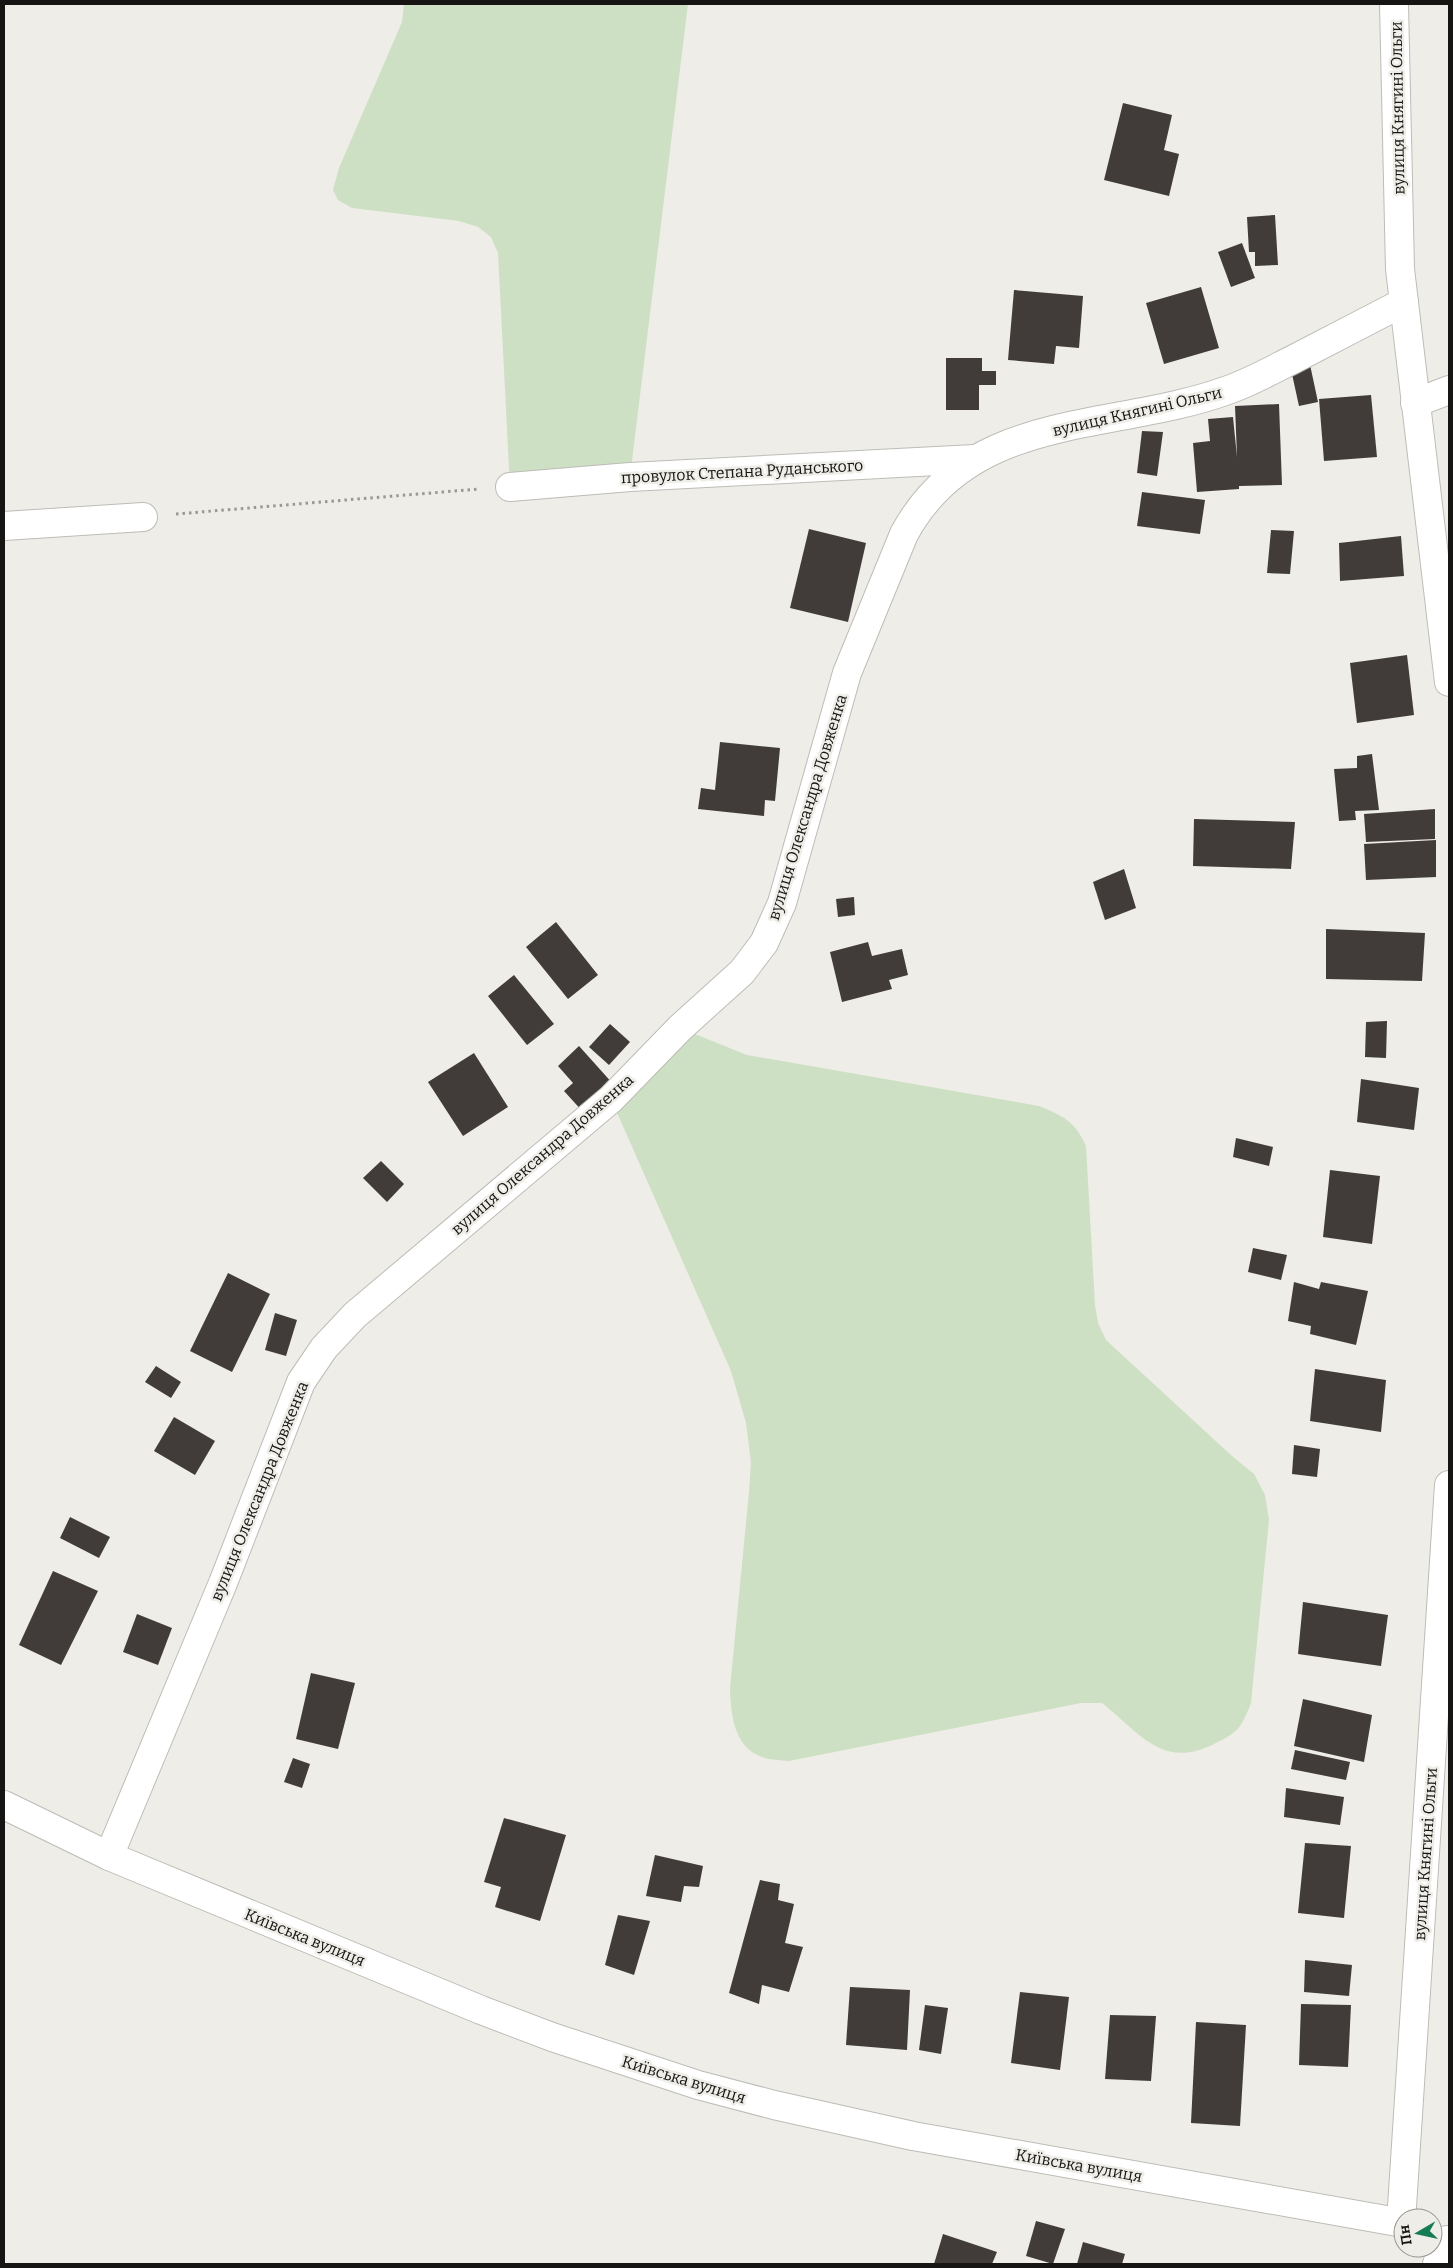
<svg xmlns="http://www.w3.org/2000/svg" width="1453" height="2268" font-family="Bitter,serif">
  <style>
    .green { fill: #cde0c4 }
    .building { fill: #413c3a }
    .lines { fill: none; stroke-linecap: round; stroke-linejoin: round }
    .minor-casing { stroke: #bdbcb6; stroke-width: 30 }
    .tertiary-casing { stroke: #bdbcb6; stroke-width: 30 }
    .path { stroke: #9a9894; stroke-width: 3; stroke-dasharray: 2.5 4; stroke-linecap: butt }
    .minor { stroke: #fff; stroke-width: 28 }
    .tertiary { stroke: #fff; stroke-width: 28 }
    .labels { text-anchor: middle; stroke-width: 5; stroke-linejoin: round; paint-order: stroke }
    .street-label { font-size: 16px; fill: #161513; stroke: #efede7 }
  </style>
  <rect width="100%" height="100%" fill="#efede7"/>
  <!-- green -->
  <g class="green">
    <path d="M 404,4 L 688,4 L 630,477 L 510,487 L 498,253 L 491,237 L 478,227 L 459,221 L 352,208 L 338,200 L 333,190 L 339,168 L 402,22 Z"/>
    <path d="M 680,1028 L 747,1055 L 1039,1106 C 1063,1116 1075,1121 1086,1146 L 1095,1305 L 1098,1323 L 1106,1340 L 1232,1456 L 1254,1474 L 1265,1495 L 1269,1520 L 1251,1703 C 1241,1728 1239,1732 1214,1744 C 1162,1770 1140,1733 1102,1703 L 1081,1703 L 789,1761 C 780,1760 769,1760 762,1757 C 733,1747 731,1713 730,1688 L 749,1492 L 751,1462 L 746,1423 L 731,1371 L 611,1099 Z"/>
  </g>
  <!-- building -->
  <g class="building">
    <path d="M 1123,103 L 1172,115 L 1164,150 L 1179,154 L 1169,196 L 1104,180 Z"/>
    <path d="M 1275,215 L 1278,265 L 1255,266 L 1255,252 L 1249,252 L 1247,217 Z"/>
    <path d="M 1242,243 L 1255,278 L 1231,287 L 1218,252 Z"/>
    <path d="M 1201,287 L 1219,348 L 1164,364 L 1146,303 Z"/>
    <path d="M 1014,290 L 1083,296 L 1079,348 L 1056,346 L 1054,364 L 1008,360 Z"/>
    <path d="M 946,358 L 982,358 L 982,371 L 996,371 L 996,385 L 979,385 L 979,410 L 946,410 Z"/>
    <path d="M 1309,360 L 1318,402 L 1299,406 L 1290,365 Z"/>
    <path d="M 1371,395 L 1377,457 L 1324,461 L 1319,399 Z"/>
    <path d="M 1279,404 L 1282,485 L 1239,486 L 1239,489 L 1197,492 L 1193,443 L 1210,441 L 1208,419 L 1233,417 L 1237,457 L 1235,406 Z"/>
    <path d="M 1142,431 L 1163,432 L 1157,476 L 1137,473 Z"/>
    <path d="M 1142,492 L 1205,500 L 1200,534 L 1137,526 Z"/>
    <path d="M 809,529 L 866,543 L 848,622 L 790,608 Z"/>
    <path d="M 1271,530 L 1294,531 L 1290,574 L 1267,573 Z"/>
    <path d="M 1401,536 L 1404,576 L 1340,581 L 1339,543 Z"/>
    <path d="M 1407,655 L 1414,715 L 1357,723 L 1350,663 Z"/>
    <path d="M 720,742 L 780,748 L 775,801 L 765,800 L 764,816 L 698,809 L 701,788 L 715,790 Z"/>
    <path d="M 1372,754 L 1379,810 L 1355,811 L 1356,820 L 1339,821 L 1334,769 L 1357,768 L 1357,756 Z"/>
    <path d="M 1435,809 L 1435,839 L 1366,842 L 1364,814 Z"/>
    <path d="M 1194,819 L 1295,822 L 1291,869 L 1193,866 Z"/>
    <path d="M 1436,840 L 1436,877 L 1366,880 L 1364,844 Z"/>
    <path d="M 1124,869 L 1136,908 L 1105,920 L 1093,882 Z"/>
    <path d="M 854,897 L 855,915 L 838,917 L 836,899 Z"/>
    <path d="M 556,922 L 598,975 L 568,999 L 526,947 Z"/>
    <path d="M 1326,929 L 1425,933 L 1422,981 L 1326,979 Z"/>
    <path d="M 868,942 L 872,956 L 902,949 L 908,975 L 889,980 L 892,989 L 842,1002 L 830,952 Z"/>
    <path d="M 514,975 L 554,1024 L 527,1045 L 488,996 Z"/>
    <path d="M 1387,1021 L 1386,1058 L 1365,1057 L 1366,1022 Z"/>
    <path d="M 610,1024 L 630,1042 L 609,1065 L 589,1047 Z"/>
    <path d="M 579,1046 L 614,1085 L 584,1113 L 564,1091 L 573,1083 L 558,1066 Z"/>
    <path d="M 474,1053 L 508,1107 L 463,1136 L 428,1082 Z"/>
    <path d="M 1361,1079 L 1419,1088 L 1414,1130 L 1357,1122 Z"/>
    <path d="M 1236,1138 L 1273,1147 L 1269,1166 L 1233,1157 Z"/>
    <path d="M 381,1161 L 404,1184 L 387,1202 L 363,1178 Z"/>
    <path d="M 1330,1170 L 1380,1176 L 1372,1244 L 1323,1237 Z"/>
    <path d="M 1253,1248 L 1287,1255 L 1281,1280 L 1248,1272 Z"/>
    <path d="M 228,1273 L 270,1294 L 232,1372 L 190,1351 Z"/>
    <path d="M 1294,1282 L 1319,1289 L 1321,1282 L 1368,1291 L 1356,1345 L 1310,1334 L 1311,1326 L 1288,1321 Z"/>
    <path d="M 275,1313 L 297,1320 L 286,1356 L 265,1350 Z"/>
    <path d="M 156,1366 L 181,1382 L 171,1398 L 145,1382 Z"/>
    <path d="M 1315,1369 L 1386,1380 L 1381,1432 L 1310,1421 Z"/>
    <path d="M 174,1417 L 215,1441 L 195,1475 L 154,1451 Z"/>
    <path d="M 1294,1445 L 1320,1449 L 1317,1477 L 1292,1474 Z"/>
    <path d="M 70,1517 L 110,1537 L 99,1558 L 60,1538 Z"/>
    <path d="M 53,1571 L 98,1591 L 61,1665 L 19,1645 Z"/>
    <path d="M 1303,1602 L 1388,1615 L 1381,1666 L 1298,1654 Z"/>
    <path d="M 137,1614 L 172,1628 L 158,1665 L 123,1652 Z"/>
    <path d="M 311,1673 L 355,1683 L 338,1749 L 296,1739 Z"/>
    <path d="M 1303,1699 L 1372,1715 L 1364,1762 L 1294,1746 Z"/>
    <path d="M 1295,1750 L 1350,1762 L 1346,1780 L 1291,1769 Z"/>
    <path d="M 293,1758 L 310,1764 L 302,1788 L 284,1782 Z"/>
    <path d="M 1286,1788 L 1344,1797 L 1340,1825 L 1284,1817 Z"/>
    <path d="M 504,1818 L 566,1835 L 540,1921 L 495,1907 L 501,1887 L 484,1882 Z"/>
    <path d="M 1305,1843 L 1351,1846 L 1344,1918 L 1298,1913 Z"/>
    <path d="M 655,1855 L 703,1866 L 699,1887 L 684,1886 L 681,1902 L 646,1896 Z"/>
    <path d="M 760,1880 L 780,1884 L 778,1900 L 794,1904 L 785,1943 L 803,1947 L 789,1992 L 762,1985 L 759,2004 L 729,1993 Z"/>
    <path d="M 618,1915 L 650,1921 L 634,1975 L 605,1965 Z"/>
    <path d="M 1305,1960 L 1352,1965 L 1349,1996 L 1304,1992 Z"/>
    <path d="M 850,1987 L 910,1990 L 907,2050 L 846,2045 Z"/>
    <path d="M 1020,1992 L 1069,1997 L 1060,2070 L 1011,2063 Z"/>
    <path d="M 1301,2004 L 1351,2005 L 1348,2067 L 1299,2065 Z"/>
    <path d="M 925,2005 L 948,2008 L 941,2054 L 919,2050 Z"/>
    <path d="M 1110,2015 L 1156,2016 L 1151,2081 L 1105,2079 Z"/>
    <path d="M 1196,2022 L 1246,2025 L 1240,2126 L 1191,2123 Z"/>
    <path d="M 1036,2221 L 1065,2229 L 1053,2264 L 1026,2256 Z"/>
    <path d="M 943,2234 L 997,2252 L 992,2264 L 934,2264 Z"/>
    <path d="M 1083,2242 L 1125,2254 L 1122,2264 L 1077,2264 Z"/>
  </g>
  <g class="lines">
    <defs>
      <g id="minor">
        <path d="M 1415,403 L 1449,390"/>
        <path d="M 510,487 L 630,477 L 975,459"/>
        <path d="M 4,526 L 143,517"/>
        <path d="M 109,1856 L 223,1583 L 301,1382 L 324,1348 L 355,1315 L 611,1099 L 680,1028 L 742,972 L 764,943 L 782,903 L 847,673 L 904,534 C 971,410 1113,432 1228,390 C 1251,382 1274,369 1296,358 C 1332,339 1368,321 1404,302"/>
      </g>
      <g id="tertiary">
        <path d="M 1394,4 L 1400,269 L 1449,682"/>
        <path d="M 4,1805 L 109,1856 L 481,2010 L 552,2037 L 698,2085 L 774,2105 L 913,2136 L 1403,2223"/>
        <path d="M 1401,2222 L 1449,1485"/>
        <path d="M 1437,2264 L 1447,2240"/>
      </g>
    </defs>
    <!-- minor casing -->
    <use href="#minor" class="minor-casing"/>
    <!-- tertiary casing -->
    <use href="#tertiary" class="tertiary-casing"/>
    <!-- path -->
    <path class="path" d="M 176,514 L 479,489"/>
    <!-- minor -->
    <use href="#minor" class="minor"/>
    <!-- tertiary -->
    <use href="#tertiary" class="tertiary"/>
  </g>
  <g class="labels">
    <!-- street labels -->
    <g class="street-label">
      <text transform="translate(1397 108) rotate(-91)" y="6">вулиця Княгині Ольги</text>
      <text transform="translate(1137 411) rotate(-13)" y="6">вулиця Княгині Ольги</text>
      <text transform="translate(742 471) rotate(-3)" y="6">провулок Степана Руданського</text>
      <text transform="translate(807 807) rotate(-73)" y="6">вулиця Олександра Довженка</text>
      <text transform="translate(542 1154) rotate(-41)" y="6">вулиця Олександра Довженка</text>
      <text transform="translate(259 1491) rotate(-68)" y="6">вулиця Олександра Довженка</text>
      <text transform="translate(1425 1854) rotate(-86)" y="6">вулиця Княгині Ольги</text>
      <text transform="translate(305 1937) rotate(22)" y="6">Київська вулиця</text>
      <text transform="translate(684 2079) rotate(17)" y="6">Київська вулиця</text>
      <text transform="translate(1079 2165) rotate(10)" y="6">Київська вулиця</text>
    </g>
  </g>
  <!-- border -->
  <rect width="1453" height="2268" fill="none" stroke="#161513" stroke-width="10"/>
  <!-- north arrow -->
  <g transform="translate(1418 2233) rotate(261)"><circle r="24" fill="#efede7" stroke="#989792"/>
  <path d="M0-4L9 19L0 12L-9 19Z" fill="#167c56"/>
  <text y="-8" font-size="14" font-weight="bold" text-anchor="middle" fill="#161513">Пн</text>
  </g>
</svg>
